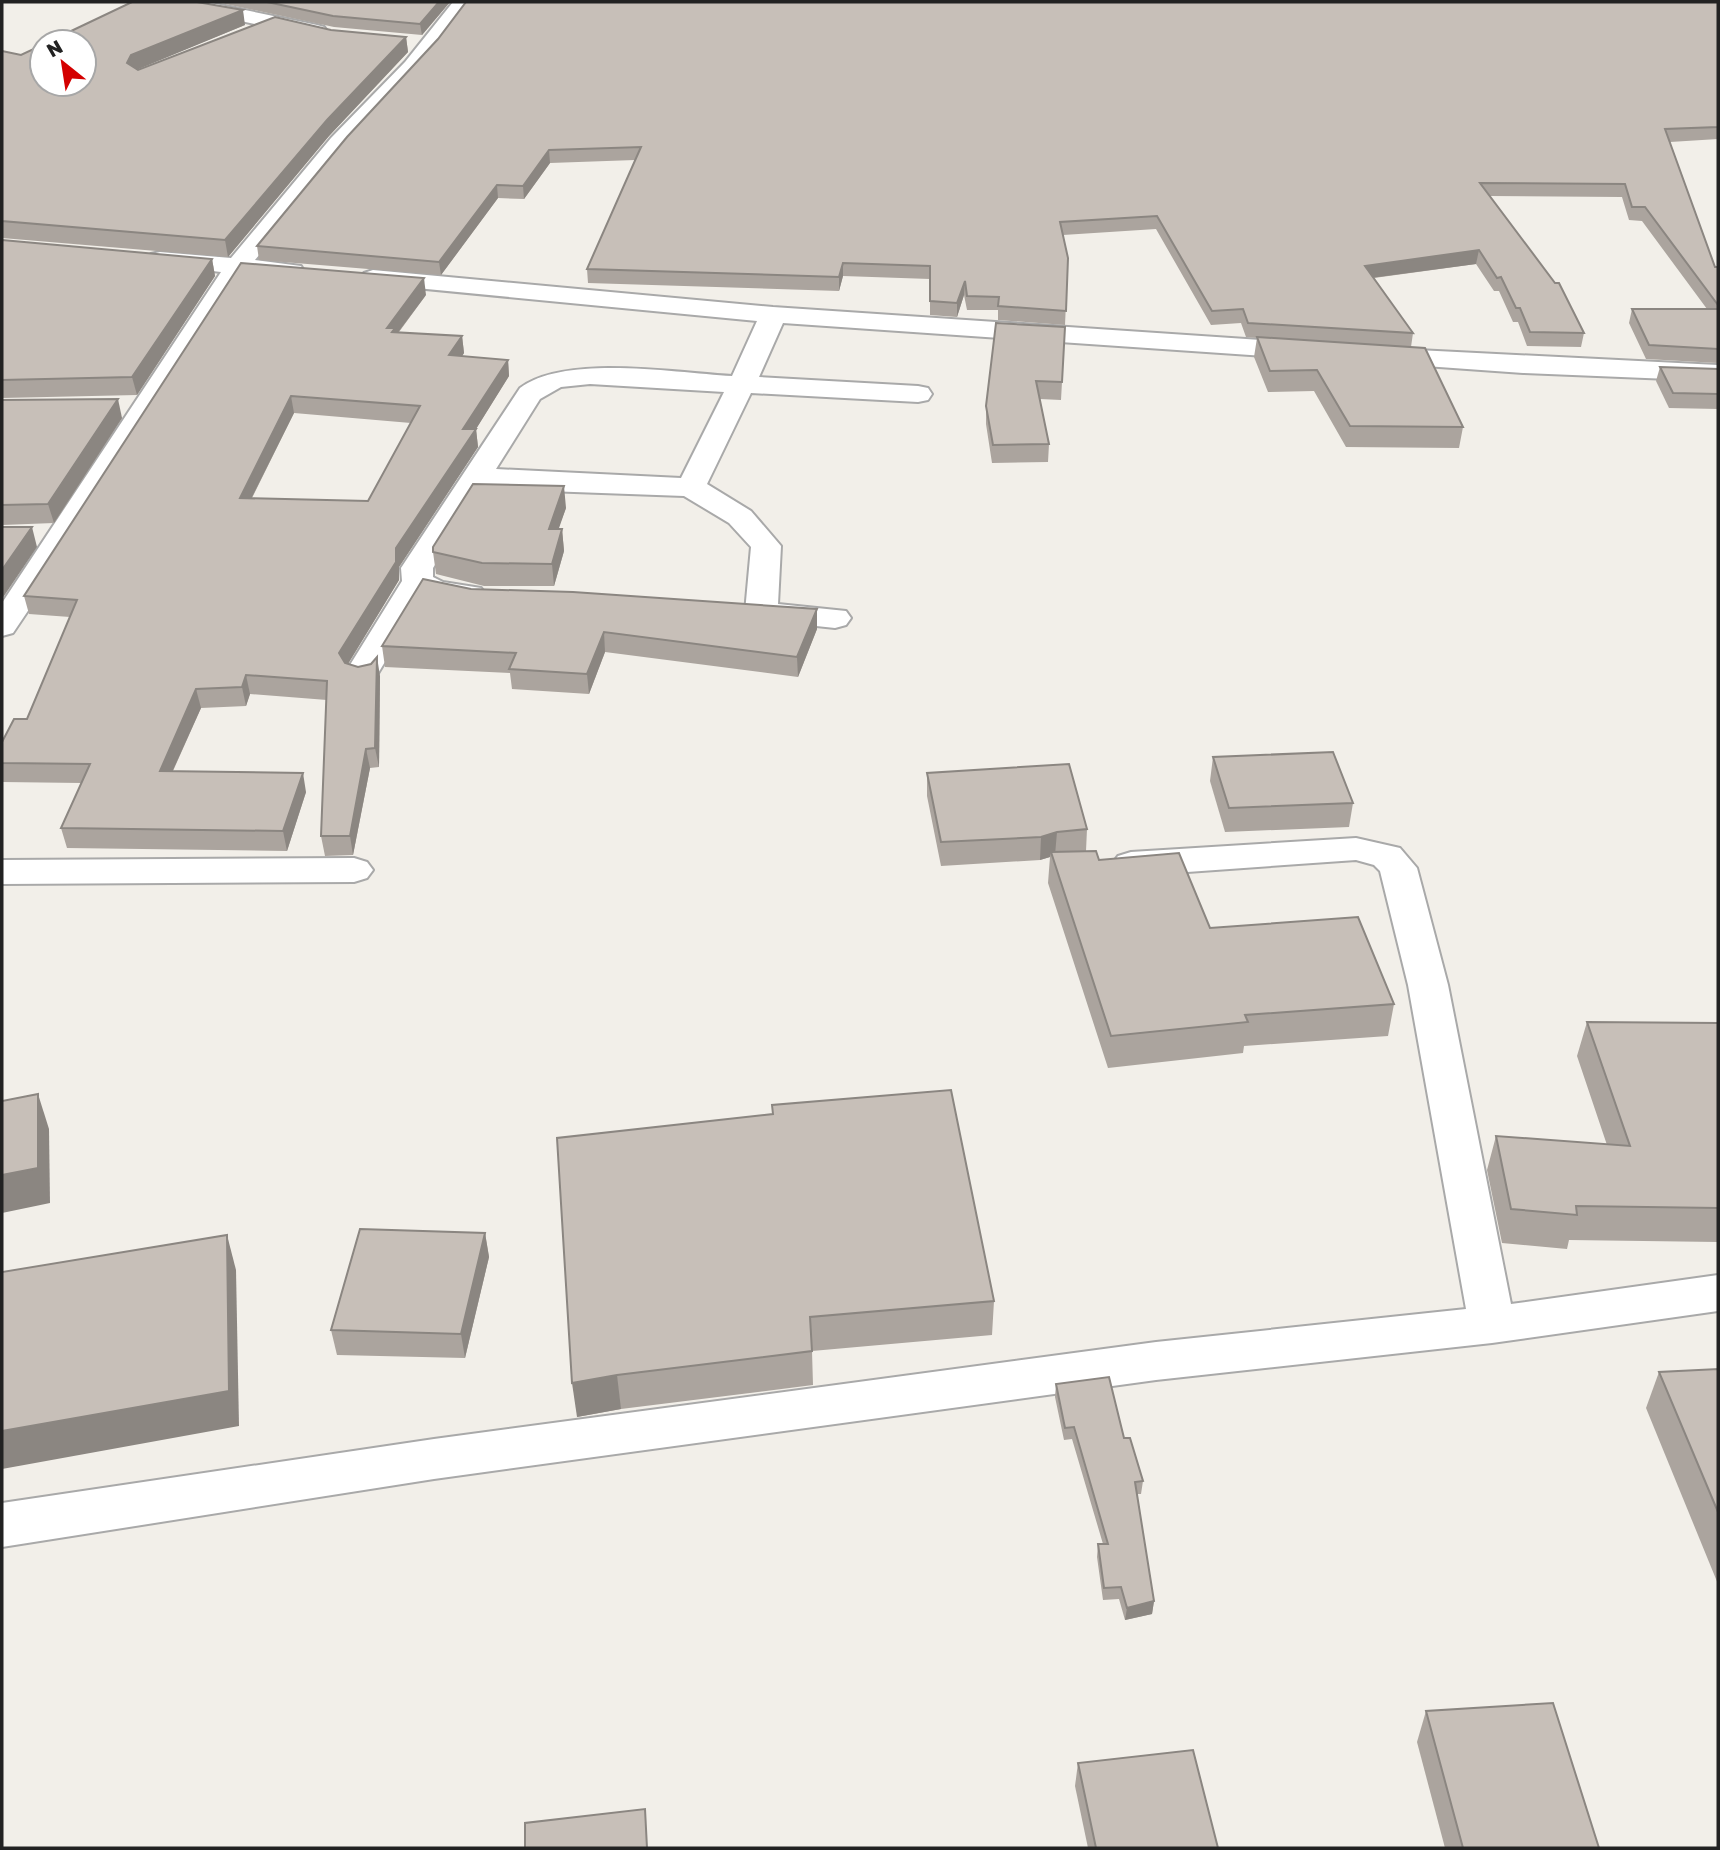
<svg xmlns="http://www.w3.org/2000/svg" width="1720" height="1850" font-family="'Golos Text',sans-serif">
  <style>
    .lines { fill: none; stroke-linecap: round; stroke-linejoin: round }
    .minor-casing { stroke: #a9a9a9; stroke-width: 4 }
    .minor { fill: #fff; fill-rule: evenodd }
    .wall { fill: #aba49e; fill-rule: evenodd }
    .shaded-wall { fill: #8b8681 }
    .building { fill: #c7bfb8; stroke: #8b8681; stroke-width: 2; fill-rule: evenodd }
  </style>
  <rect width="100%" height="100%" fill="#f2efe9"/>
  <g class="lines">
    <defs>
      <g id="minor">
        <path d="M 148,2 L 206,2 L 317,25 L 324,27 L 327,31 L 324,35 L 317,37 L 198,12 L 158,8 Z"/>
        <path d="M 453,2 L 473,2 L 419,70 L 347,148 L 255,260 L 301,266 L 304,271 L 301,276 L 292,278 L 244,274 L 79,535 L 13,633 L 2,636 L 2,603 L 221,272 L 151,264 L 148,259 L 151,254 L 160,252 L 231,258 L 331,138 L 405,62 Z"/>
        <path d="M 373,270 L 773,307 L 1307,343 L 1316,345 L 1320,351 L 1316,357 L 1307,359 L 783,323 L 759,377 L 918,386 L 928,388 L 932,394 L 928,400 L 918,402 L 751,393 L 707,484 L 751,511 L 781,546 L 778,604 L 846,611 L 851,618 L 846,625 L 835,628 L 750,619 L 745,612 L 751,547 L 729,523 L 684,496 L 519,490 L 485,486 L 433,568 L 433,577 L 443,582 L 481,588 L 486,595 L 481,602 L 470,605 L 424,597 L 374,680 L 362,683 L 350,680 L 345,673 L 402,581 L 401,568 L 520,388 C 565,354 676,373 732,376 L 757,321 L 364,283 L 360,278 L 364,273 ZM 590,384 L 724,392 L 681,478 L 496,469 L 540,399 L 561,387 Z"/>
        <path d="M 1378,348 L 1718,365 L 1718,381 L 1523,373 L 1369,362 L 1365,356 L 1369,350 Z"/>
        <path d="M 1356,838 L 1400,848 L 1417,868 L 1448,985 L 1511,1304 L 1718,1275 L 1718,1311 L 1492,1343 L 1156,1380 L 434,1479 L 2,1547 L 2,1503 L 434,1439 L 1156,1342 L 1466,1309 L 1408,985 L 1380,871 L 1374,865 L 1356,860 L 1131,876 L 1118,872 L 1112,864 L 1118,856 L 1131,852 Z"/>
        <path d="M 354,858 L 367,862 L 373,870 L 367,878 L 354,882 L 2,884 L 2,860 Z"/>
      </g>
    </defs>
    <!-- minor casing -->
    <use href="#minor" class="minor-casing"/>
    <!-- minor -->
    <use href="#minor" class="minor"/>
  </g>
  <!-- wall -->
  <g class="wall">
    <path d="M 216,2 L 450,2 L 422,35 L 334,27 Z"/>
    <path d="M 1718,2 L 1718,139 L 1670,142 L 1715,267 L 1718,267 L 1718,363 L 1646,359 L 1629,323 L 1632,309 L 1707,309 L 1642,221 L 1629,220 L 1622,197 L 1490,196 L 1584,333 L 1581,347 L 1527,346 L 1518,322 L 1513,322 L 1499,291 L 1494,291 L 1476,264 L 1374,278 L 1413,333 L 1411,347 L 1463,427 L 1459,448 L 1346,447 L 1314,391 L 1268,392 L 1254,357 L 1257,338 L 1246,337 L 1241,323 L 1211,325 L 1156,229 L 1063,235 L 1068,258 L 1065,325 L 998,320 L 998,310 L 967,310 L 964,295 L 957,317 L 930,315 L 930,279 L 843,276 L 839,291 L 588,283 L 587,269 L 635,160 L 550,163 L 524,199 L 498,198 L 441,275 L 259,260 L 257,246 L 438,39 Z"/>
    <path d="M 245,25 L 137,69 L 331,30 L 406,37 L 408,52 L 329,136 L 228,257 L 2,238 L 2,51 L 21,55 Z"/>
    <path d="M 2,240 L 212,259 L 215,276 L 137,395 L 2,398 Z"/>
    <path d="M 426,295 L 399,332 L 462,336 L 464,353 L 462,356 L 508,360 L 509,376 L 476,429 L 478,447 L 399,567 L 399,580 L 348,664 L 380,676 L 379,767 L 370,768 L 353,855 L 325,856 L 321,836 L 327,700 L 250,694 L 246,706 L 201,708 L 173,771 L 306,792 L 287,851 L 67,848 L 61,828 L 82,783 L 2,782 L 2,742 L 27,719 L 70,617 L 29,614 L 24,596 ZM 294,413 L 411,423 L 368,501 L 252,498 Z"/>
    <path d="M 1065,327 L 1061,400 L 1040,399 L 1049,444 L 1048,462 L 992,463 L 986,424 L 986,406 Z"/>
    <path d="M 1660,367 L 1718,369 L 1718,409 L 1669,408 L 1656,381 Z"/>
    <path d="M 2,400 L 122,418 L 54,523 L 2,525 Z"/>
    <path d="M 566,508 L 558,529 L 562,529 L 564,551 L 554,586 L 484,586 L 436,574 L 433,552 Z"/>
    <path d="M 471,589 L 817,629 L 798,677 L 605,652 L 589,694 L 512,689 L 510,673 L 385,667 L 382,646 Z"/>
    <path d="M 1213,757 L 1353,803 L 1349,827 L 1225,832 L 1210,781 Z"/>
    <path d="M 927,773 L 1087,829 L 1086,851 L 1099,860 L 1210,928 L 1394,1004 L 1388,1036 L 1244,1046 L 1243,1053 L 1108,1068 L 1048,883 L 1050,857 L 1040,860 L 941,866 L 927,796 Z"/>
    <path d="M 1587,1022 L 1718,1023 L 1718,1242 L 1569,1240 L 1567,1249 L 1502,1243 L 1487,1170 L 1496,1136 L 1607,1145 L 1577,1056 Z"/>
    <path d="M 772,1105 L 994,1301 L 992,1335 L 812,1351 L 813,1385 L 621,1409 L 577,1417 L 772,1114 Z"/>
    <path d="M 485,1233 L 489,1257 L 465,1358 L 337,1355 L 331,1330 Z"/>
    <path d="M 1718,1369 L 1718,1584 L 1646,1408 L 1659,1372 Z"/>
    <path d="M 1056,1384 L 1124,1438 L 1143,1481 L 1141,1494 L 1137,1494 L 1154,1601 L 1152,1614 L 1125,1620 L 1119,1599 L 1103,1600 L 1097,1557 L 1098,1544 L 1103,1544 L 1072,1439 L 1064,1440 L 1055,1397 Z"/>
    <path d="M 1426,1711 L 1599,1848 L 1445,1848 L 1417,1742 Z"/>
    <path d="M 1078,1763 L 1218,1848 L 1088,1848 L 1075,1786 Z"/>
  </g>
  <!-- shaded-wall -->
  <g class="shaded-wall">
    <path d="M 439,2 L 450,2 L 422,35 L 420,24 Z"/>
    <path d="M 243,10 L 245,25 L 134,71 L 127,63 L 131,55 Z"/>
    <path d="M 406,37 L 408,52 L 329,136 L 228,257 L 225,240 L 327,120 Z"/>
    <path d="M 549,150 L 550,163 L 524,199 L 523,186 Z"/>
    <path d="M 497,185 L 498,198 L 441,275 L 439,262 Z"/>
    <path d="M 1479,250 L 1476,264 L 1363,279 L 1365,266 Z"/>
    <path d="M 212,259 L 215,276 L 137,395 L 132,377 Z"/>
    <path d="M 843,263 L 843,276 L 839,291 L 839,277 Z"/>
    <path d="M 424,278 L 426,295 L 396,335 L 387,328 Z"/>
    <path d="M 965,281 L 964,295 L 957,317 L 957,303 Z"/>
    <path d="M 462,336 L 464,353 L 452,372 L 449,355 Z"/>
    <path d="M 508,360 L 509,376 L 476,429 L 478,447 L 399,567 L 399,580 L 343,672 L 339,653 L 396,548 L 463,429 Z"/>
    <path d="M 291,396 L 294,413 L 243,515 L 240,498 Z"/>
    <path d="M 118,399 L 122,418 L 54,523 L 48,504 Z"/>
    <path d="M 564,486 L 566,508 L 551,551 L 549,529 Z"/>
    <path d="M 32,527 L 37,547 L 2,599 L 2,570 Z"/>
    <path d="M 562,529 L 564,551 L 554,586 L 552,564 Z"/>
    <path d="M 817,609 L 817,629 L 798,677 L 797,657 Z"/>
    <path d="M 604,632 L 605,652 L 589,694 L 587,674 Z"/>
    <path d="M 377,657 L 380,676 L 379,767 L 375,748 Z"/>
    <path d="M 246,675 L 250,694 L 246,706 L 242,687 Z"/>
    <path d="M 196,689 L 201,708 L 164,790 L 160,771 Z"/>
    <path d="M 366,749 L 370,768 L 353,855 L 350,836 Z"/>
    <path d="M 303,773 L 306,792 L 287,851 L 283,831 Z"/>
    <path d="M 1057,832 L 1055,855 L 1051,852 L 1050,857 L 1040,860 L 1041,837 Z"/>
    <path d="M 38,1094 L 49,1129 L 50,1203 L 2,1213 L 2,1175 Z"/>
    <path d="M 485,1233 L 489,1257 L 465,1358 L 461,1334 Z"/>
    <path d="M 227,1235 L 236,1270 L 239,1426 L 2,1469 L 2,1431 Z"/>
    <path d="M 617,1375 L 621,1409 L 577,1417 L 572,1383 Z"/>
    <path d="M 1154,1601 L 1152,1614 L 1125,1620 L 1127,1608 Z"/>
  </g>
  <!-- building -->
  <g class="building">
    <path d="M 132,2 L 197,2 L 243,10 L 131,55 L 127,63 L 138,70 L 275,17 L 331,30 L 406,37 L 327,120 L 225,240 L 2,221 L 2,51 L 21,55 L 42,45 L 42,84 L 84,84 L 84,42 L 48,42 Z"/>
    <path d="M 267,2 L 439,2 L 420,24 L 333,16 Z"/>
    <path d="M 466,2 L 1718,2 L 1718,127 L 1665,129 L 1715,267 L 1718,267 L 1718,305 L 1645,207 L 1632,207 L 1625,184 L 1480,183 L 1555,283 L 1559,283 L 1584,333 L 1530,332 L 1520,308 L 1516,308 L 1501,277 L 1497,278 L 1479,250 L 1365,266 L 1413,333 L 1248,323 L 1243,309 L 1212,311 L 1157,216 L 1060,222 L 1068,258 L 1066,311 L 998,306 L 999,297 L 967,296 L 965,281 L 957,303 L 930,301 L 930,266 L 843,263 L 839,277 L 587,269 L 641,147 L 549,150 L 523,186 L 497,185 L 439,262 L 257,246 L 347,137 L 438,39 Z"/>
    <path d="M 2,240 L 212,259 L 132,377 L 2,380 Z"/>
    <path d="M 241,263 L 424,278 L 387,328 L 395,328 L 392,332 L 462,336 L 449,355 L 508,360 L 463,429 L 476,429 L 396,548 L 396,562 L 339,653 L 345,663 L 358,667 L 371,664 L 377,657 L 375,748 L 366,749 L 350,836 L 321,836 L 327,681 L 246,675 L 242,687 L 196,689 L 160,771 L 303,773 L 283,831 L 61,828 L 90,764 L 2,763 L 2,742 L 14,719 L 27,719 L 77,600 L 24,596 ZM 291,396 L 420,406 L 368,501 L 240,498 Z"/>
    <path d="M 1632,309 L 1718,309 L 1718,349 L 1649,345 Z"/>
    <path d="M 996,323 L 1065,327 L 1062,382 L 1036,381 L 1049,444 L 993,445 L 986,406 Z"/>
    <path d="M 1257,337 L 1425,348 L 1463,427 L 1350,426 L 1317,370 L 1270,371 Z"/>
    <path d="M 1660,367 L 1718,369 L 1718,394 L 1673,393 Z"/>
    <path d="M 118,399 L 48,504 L 2,505 L 2,400 Z"/>
    <path d="M 473,484 L 564,486 L 549,529 L 562,529 L 552,564 L 482,563 L 433,552 L 433,547 Z"/>
    <path d="M 2,527 L 32,527 L 2,570 Z"/>
    <path d="M 423,579 L 471,589 L 573,592 L 817,609 L 797,657 L 604,632 L 587,674 L 509,669 L 516,653 L 382,646 Z"/>
    <path d="M 1333,752 L 1353,803 L 1229,808 L 1213,757 Z"/>
    <path d="M 1069,764 L 1087,829 L 1057,832 L 1041,837 L 941,842 L 927,773 Z"/>
    <path d="M 1096,851 L 1099,860 L 1179,853 L 1210,928 L 1358,917 L 1394,1004 L 1245,1015 L 1248,1022 L 1111,1036 L 1051,852 Z"/>
    <path d="M 1587,1022 L 1718,1023 L 1718,1208 L 1576,1206 L 1577,1215 L 1511,1209 L 1496,1136 L 1630,1146 Z"/>
    <path d="M 951,1090 L 994,1301 L 810,1317 L 812,1351 L 617,1375 L 572,1383 L 557,1138 L 773,1114 L 772,1105 Z"/>
    <path d="M 38,1094 L 38,1168 L 2,1175 L 2,1101 Z"/>
    <path d="M 360,1229 L 485,1233 L 461,1334 L 331,1330 Z"/>
    <path d="M 227,1235 L 229,1391 L 2,1431 L 2,1272 Z"/>
    <path d="M 1718,1369 L 1718,1512 L 1659,1372 Z"/>
    <path d="M 1109,1377 L 1124,1438 L 1130,1438 L 1143,1481 L 1135,1482 L 1154,1601 L 1127,1608 L 1121,1587 L 1104,1588 L 1098,1544 L 1108,1544 L 1074,1427 L 1065,1428 L 1056,1384 Z"/>
    <path d="M 1553,1703 L 1599,1848 L 1463,1848 L 1426,1711 Z"/>
    <path d="M 1193,1750 L 1218,1848 L 1096,1848 L 1078,1763 Z"/>
    <path d="M 645,1809 L 647,1848 L 525,1848 L 525,1823 Z"/>
  </g>
  <!-- border -->
  <rect width="1720" height="1850" fill="none" stroke="#222222" stroke-width="7"/>
  <!-- north arrow -->
  <g transform="translate(63 63) rotate(330)"><circle r="33" fill="#ffffff" stroke="#a7a7a7" stroke-width="2"/>
  <path d="M0-5L12 26L0 18L-12 26Z" fill="#d40000"/>
  <text y="-10" font-size="19" font-weight="bold" text-anchor="middle" fill="#222222">N</text>
  </g>
</svg>
